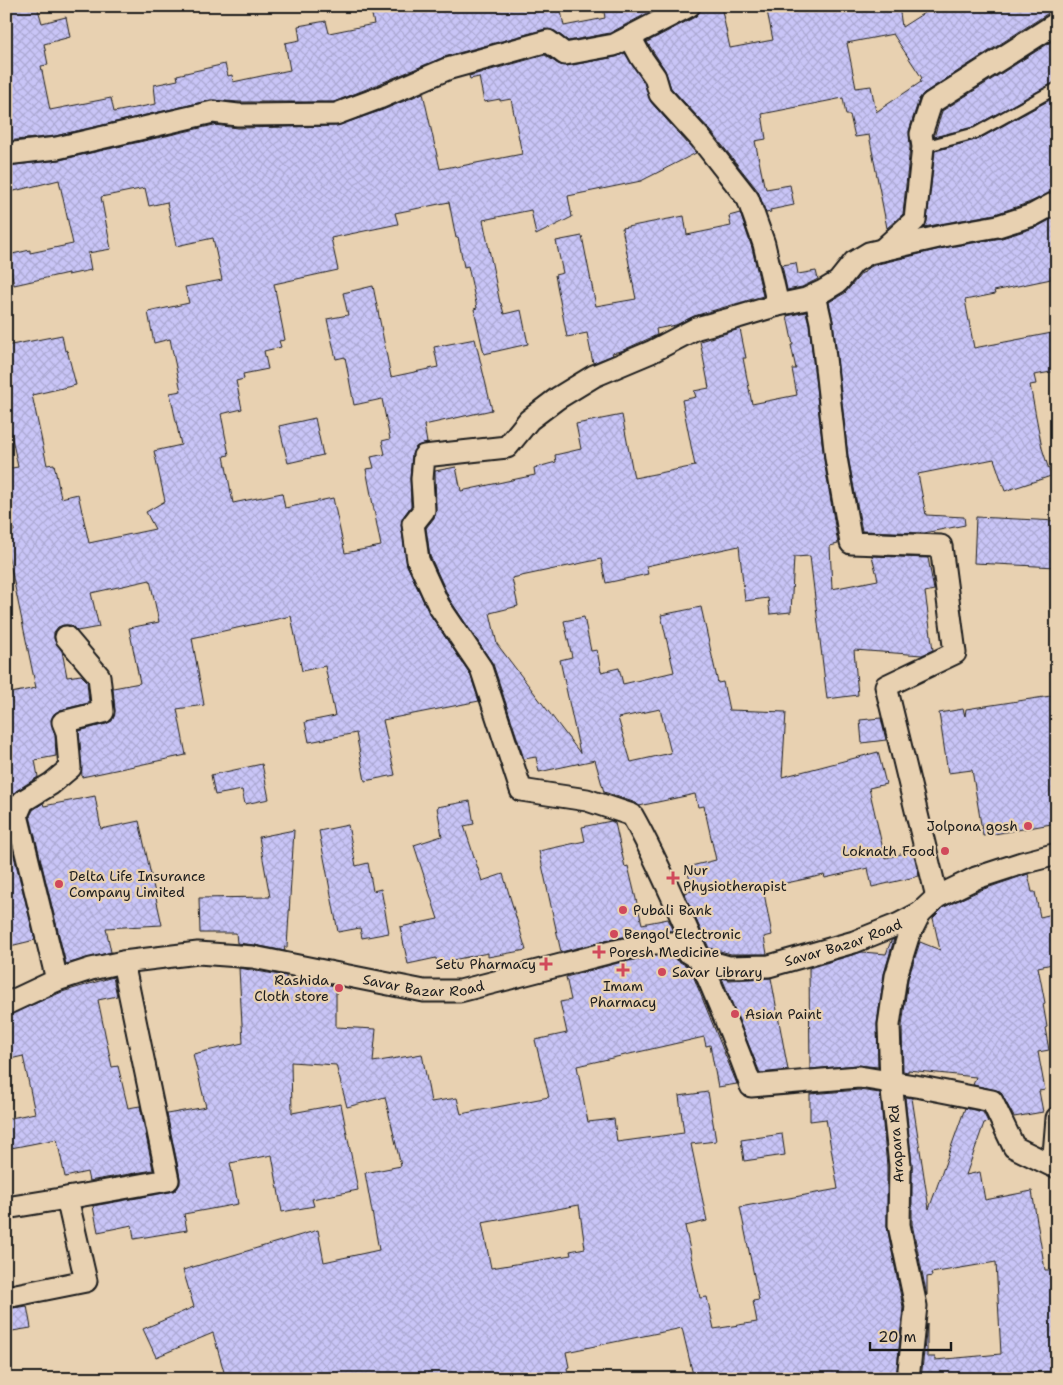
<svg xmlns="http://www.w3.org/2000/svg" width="1063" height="1385" font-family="'Shantell Sans',sans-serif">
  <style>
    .building { fill: url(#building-cross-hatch); stroke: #1c1c1c; fill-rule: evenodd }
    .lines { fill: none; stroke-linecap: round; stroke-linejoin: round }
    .lane-casing { stroke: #1c1c1c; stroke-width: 14 }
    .street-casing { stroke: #1c1c1c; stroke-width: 25 }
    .lane { stroke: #e8d1b1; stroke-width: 10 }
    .street { stroke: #e8d1b1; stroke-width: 21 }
    .poi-dot { fill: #d1495b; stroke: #e8d1b1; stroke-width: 2 }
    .labels { text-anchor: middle; stroke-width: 4.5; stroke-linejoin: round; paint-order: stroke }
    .poi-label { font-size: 14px; fill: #1c1c1c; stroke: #e8d1b1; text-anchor: start }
    .street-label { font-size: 14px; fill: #1c1c1c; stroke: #e8d1b1 }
  </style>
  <defs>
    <pattern id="building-cross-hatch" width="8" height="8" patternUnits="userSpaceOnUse" patternTransform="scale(1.25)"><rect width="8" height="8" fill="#c9c5f7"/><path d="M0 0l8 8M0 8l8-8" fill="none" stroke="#aca9d3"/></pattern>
  </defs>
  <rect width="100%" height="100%" fill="#e8d1b1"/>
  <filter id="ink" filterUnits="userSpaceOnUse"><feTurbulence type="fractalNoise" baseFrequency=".02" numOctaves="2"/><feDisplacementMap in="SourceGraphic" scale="10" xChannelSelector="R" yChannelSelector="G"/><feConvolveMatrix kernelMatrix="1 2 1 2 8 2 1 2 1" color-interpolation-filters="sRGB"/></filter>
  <g filter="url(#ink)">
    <!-- building -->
    <g class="building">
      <path d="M 6,6 L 37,6 L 42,23 L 66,17 L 70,37 L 44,44 L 48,65 L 41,66 L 50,110 L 111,98 L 114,112 L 156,104 L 154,85 L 178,80 L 177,75 L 225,64 L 228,76 L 232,75 L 233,82 L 290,70 L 285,43 L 300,40 L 298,26 L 326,21 L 329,33 L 374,24 L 370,6 L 529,6 L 530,10 L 549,6 L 560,6 L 564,26 L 605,18 L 603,6 L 661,6 L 610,33 L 568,41 L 555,31 L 545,29 L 444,57 L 374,86 L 334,102 L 239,102 L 211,100 L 55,136 L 6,141 Z"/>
      <path d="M 701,6 L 721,6 L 730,48 L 773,40 L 766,6 L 899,6 L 902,27 L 935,6 L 1057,6 L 1057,11 L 1050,12 L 924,93 L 919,99 L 909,131 L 910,147 L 903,214 L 887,228 L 869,135 L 855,137 L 850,115 L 846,115 L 843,98 L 762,114 L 766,139 L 755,141 L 764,185 L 765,185 L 766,189 L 790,185 L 794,205 L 770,210 L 771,212 L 766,213 L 758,191 L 711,131 L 671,88 L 665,70 L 647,42 L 695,17 L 700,12 ZM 893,34 L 922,78 L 920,80 L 921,82 L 876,112 L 871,86 L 856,88 L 847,43 Z"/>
      <path d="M 1057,38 L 1057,81 L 973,127 L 934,137 L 942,111 Z"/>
      <path d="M 625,53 L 644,82 L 651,102 L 696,153 L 641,181 L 568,196 L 572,217 L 536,235 L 531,210 L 483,220 L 500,303 L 501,303 L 504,314 L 521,310 L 528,344 L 484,354 L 474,309 L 477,308 L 468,266 L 464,267 L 458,237 L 456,238 L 449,202 L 395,213 L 398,224 L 331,238 L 338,270 L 274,284 L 285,340 L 279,341 L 281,347 L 264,351 L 268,369 L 243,374 L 244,379 L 236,381 L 242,409 L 221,414 L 229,455 L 224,456 L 233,503 L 282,493 L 285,508 L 333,498 L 345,553 L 381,546 L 366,469 L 374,468 L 371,457 L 385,454 L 382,441 L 390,439 L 382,399 L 354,405 L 345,357 L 336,359 L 327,319 L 348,315 L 343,293 L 373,286 L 391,377 L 438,367 L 434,347 L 475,339 L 492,410 L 424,425 L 427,443 L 417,446 L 412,454 L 410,478 L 411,506 L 403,517 L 401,525 L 407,565 L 429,613 L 470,674 L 479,701 L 383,720 L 395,775 L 365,781 L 356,733 L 309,742 L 305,722 L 335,716 L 325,666 L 302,671 L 291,616 L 192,638 L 204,705 L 177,709 L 186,755 L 82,777 L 79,731 L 106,724 L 112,721 L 115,711 L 113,688 L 140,683 L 129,628 L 159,622 L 150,580 L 91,593 L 99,627 L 77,631 L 71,625 L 63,625 L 58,627 L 54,632 L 54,639 L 62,651 L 67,677 L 81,675 L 87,681 L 89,703 L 60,710 L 54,714 L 51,720 L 55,735 L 56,756 L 35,760 L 38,777 L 16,791 L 12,796 L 6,808 L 6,694 L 36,688 L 6,544 L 6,533 L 14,531 L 6,495 L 6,469 L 18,467 L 6,409 L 11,408 L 6,384 L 6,346 L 62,335 L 65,351 L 67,350 L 76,385 L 32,395 L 47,465 L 54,464 L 61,498 L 78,494 L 89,543 L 155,529 L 146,512 L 165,501 L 154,451 L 181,445 L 170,393 L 181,391 L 170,339 L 154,343 L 148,312 L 189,303 L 185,287 L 222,280 L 213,238 L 176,246 L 167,202 L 149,206 L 145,188 L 101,197 L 111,249 L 88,253 L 91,270 L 68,275 L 68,273 L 14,285 L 8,255 L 30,250 L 30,253 L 73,244 L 59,180 L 6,193 L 6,166 L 60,160 L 214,125 L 238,128 L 336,126 L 383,110 L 423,93 L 440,169 L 455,166 L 456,167 L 522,154 L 511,99 L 500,101 L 500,99 L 484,102 L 479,77 L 470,79 L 469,76 L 545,55 L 558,64 L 567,66 L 616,57 Z"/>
      <path d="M 1057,96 L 1057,190 L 1028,203 L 995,214 L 924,227 L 927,221 L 935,151 L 979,139 Z"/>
      <path d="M 740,213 L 752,248 L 763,296 L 694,316 L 676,325 L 656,329 L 657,335 L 621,351 L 612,353 L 613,355 L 593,363 L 587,333 L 567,337 L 555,275 L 563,273 L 556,241 L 582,236 L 596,306 L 636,299 L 622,228 L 684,216 L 687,235 L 731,226 L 729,216 Z"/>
      <path d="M 1057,216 L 1057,274 L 1051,275 L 1051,279 L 994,291 L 995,294 L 965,300 L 974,348 L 1057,332 L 1057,371 L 1034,375 L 1036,384 L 1030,385 L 1042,448 L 1051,476 L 1005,491 L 994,459 L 918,474 L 926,515 L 964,517 L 965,525 L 924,533 L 862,531 L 848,456 L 833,321 L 829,302 L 845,293 L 862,273 L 865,272 L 865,270 L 874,265 L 949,247 L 1002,238 L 1037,227 Z"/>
      <path d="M 796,263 L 798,274 L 816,271 L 818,279 L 802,287 L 787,290 L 782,265 Z"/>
      <path d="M 806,312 L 809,324 L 824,460 L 838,544 L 830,546 L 832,589 L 878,580 L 872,556 L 928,558 L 934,590 L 925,592 L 933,650 L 922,655 L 854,650 L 858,695 L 827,699 L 810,556 L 794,557 L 791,612 L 770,614 L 768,598 L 745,601 L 739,546 L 646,566 L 648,574 L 606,583 L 601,559 L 512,578 L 518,606 L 490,613 L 497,644 L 580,753 L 560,660 L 572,657 L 564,621 L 584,617 L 591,651 L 597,650 L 601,672 L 619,668 L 623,684 L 674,672 L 661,615 L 701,607 L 718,683 L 723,682 L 729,710 L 786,712 L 782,777 L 878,752 L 886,784 L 869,788 L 885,858 L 913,851 L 919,876 L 872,887 L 868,868 L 825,878 L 824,875 L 763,888 L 772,935 L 764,937 L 767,954 L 731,954 L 709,948 L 684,893 L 692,891 L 687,867 L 716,860 L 704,806 L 698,807 L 695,794 L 639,806 L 636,803 L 604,792 L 595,760 L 539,772 L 536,757 L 524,759 L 493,664 L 450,600 L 430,556 L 426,528 L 434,518 L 436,510 L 435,471 L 456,467 L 461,491 L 535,475 L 534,468 L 556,462 L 555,455 L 581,449 L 576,424 L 622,415 L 634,478 L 695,466 L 682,400 L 696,397 L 694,391 L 709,388 L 700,341 L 740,329 L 746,358 L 743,358 L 752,404 L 797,395 L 792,369 L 796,369 L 791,345 L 793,345 L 787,316 ZM 660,709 L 671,753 L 631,762 L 618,718 Z"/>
      <path d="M 315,418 L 323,455 L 288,463 L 279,426 Z"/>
      <path d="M 976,517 L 1057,521 L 1057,567 L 974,563 Z"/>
      <path d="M 1057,695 L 1057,823 L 983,836 L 972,770 L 948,773 L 939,713 L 963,709 L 965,716 L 966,709 Z"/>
      <path d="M 881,718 L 886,740 L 862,743 L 860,720 Z"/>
      <path d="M 262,764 L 269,799 L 245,804 L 242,790 L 215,795 L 211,775 Z"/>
      <path d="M 95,796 L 101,829 L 139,821 L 162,925 L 106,928 L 111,952 L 66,964 L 30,816 L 33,810 L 43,803 L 44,806 Z"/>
      <path d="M 470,801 L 474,824 L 464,826 L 482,881 L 503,874 L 526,950 L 488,957 L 488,953 L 437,963 L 436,958 L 408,964 L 400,927 L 438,919 L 414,845 L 442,836 L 437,807 Z"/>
      <path d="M 611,821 L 615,823 L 625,867 L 628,866 L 642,924 L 668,919 L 674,931 L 653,931 L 613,939 L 561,952 L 539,851 L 585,841 L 582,827 Z"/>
      <path d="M 6,824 L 35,940 L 6,947 Z"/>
      <path d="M 348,825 L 356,866 L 368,863 L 373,891 L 381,889 L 389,933 L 362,938 L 360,928 L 338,932 L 319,831 Z"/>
      <path d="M 294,830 L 287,947 L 284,947 L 285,951 L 255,945 L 237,943 L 236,933 L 200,933 L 199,898 L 270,897 L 259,837 Z"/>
      <path d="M 1028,874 L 1032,892 L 1035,892 L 1040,917 L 1057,913 L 1057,963 L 1038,967 L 1045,1003 L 1043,1004 L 1047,1027 L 1045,1028 L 1049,1050 L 1038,1052 L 1045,1090 L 1039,1091 L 1043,1112 L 1014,1117 L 1000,1091 L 973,1085 L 976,1077 L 908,1070 L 908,1072 L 903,1071 L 902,1026 L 908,979 L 920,942 L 940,950 L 933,918 L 944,907 L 981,890 Z"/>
      <path d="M 894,939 L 884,974 L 877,1023 L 878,1067 L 858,1065 L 810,1069 L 809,968 L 862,952 L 886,954 L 891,941 Z"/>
      <path d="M 656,956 L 670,956 L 690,968 L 737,1084 L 718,1087 L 710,1045 L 706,1046 L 704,1037 L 577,1066 L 588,1122 L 614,1119 L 617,1142 L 684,1133 L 679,1096 L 708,1092 L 716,1141 L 691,1144 L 707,1221 L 685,1226 L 700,1298 L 707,1297 L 714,1329 L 757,1322 L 753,1301 L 759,1300 L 740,1207 L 838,1189 L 826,1119 L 810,1121 L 810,1094 L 859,1090 L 880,1093 L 887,1166 L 887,1227 L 903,1307 L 896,1379 L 694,1379 L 682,1328 L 566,1352 L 569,1367 L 567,1368 L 569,1379 L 226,1379 L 213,1333 L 156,1357 L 143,1329 L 194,1307 L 183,1270 L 318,1230 L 324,1262 L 379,1250 L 365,1173 L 401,1166 L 385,1097 L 347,1107 L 336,1065 L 291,1062 L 292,1113 L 341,1104 L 358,1190 L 312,1199 L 314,1206 L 282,1212 L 272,1155 L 230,1163 L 238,1204 L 184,1214 L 187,1230 L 134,1239 L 132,1225 L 98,1232 L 93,1206 L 170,1192 L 176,1190 L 180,1184 L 180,1177 L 167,1114 L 206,1107 L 193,1054 L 243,1043 L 239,968 L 286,976 L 287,983 L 318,983 L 336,986 L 336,1027 L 376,1029 L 373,1062 L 422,1054 L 431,1102 L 457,1098 L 461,1114 L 549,1097 L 535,1040 L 567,1033 L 560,1002 L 571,1000 L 566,977 L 618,963 ZM 579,1205 L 585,1248 L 570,1251 L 571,1255 L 491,1268 L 482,1223 Z"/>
      <path d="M 113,977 L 117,996 L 98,1000 L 112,1067 L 118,1066 L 128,1108 L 140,1106 L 153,1170 L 89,1181 L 87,1172 L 65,1177 L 57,1139 L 6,1149 L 6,1119 L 35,1113 L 23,1056 L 6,1060 L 6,1016 L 62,992 Z"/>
      <path d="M 722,978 L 729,980 L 771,978 L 788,1070 L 760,1073 Z"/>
      <path d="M 905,1097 L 912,1098 L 929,1209 L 965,1108 L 983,1112 L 988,1122 L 984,1123 L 966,1175 L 980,1172 L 985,1200 L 1032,1191 L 1045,1270 L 1057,1270 L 1057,1346 L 1053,1346 L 1055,1371 L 1025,1373 L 1025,1379 L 921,1379 L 927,1324 L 927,1357 L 935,1357 L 935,1360 L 1001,1354 L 996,1262 L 931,1273 L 932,1276 L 927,1277 L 927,1296 L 912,1224 L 912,1164 Z"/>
      <path d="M 782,1134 L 785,1155 L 744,1161 L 741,1140 Z"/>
      <path d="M 27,1306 L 31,1328 L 6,1332 L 6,1309 Z"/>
    </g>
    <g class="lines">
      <defs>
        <path id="lane" d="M 923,147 L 976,133 L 1057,88"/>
        <g id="street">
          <path d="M 630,37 L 641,57 L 655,77 L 660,94 L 701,139 L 748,199 L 764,244 L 778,305 L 738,317 L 697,328 L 651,352 L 594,376 L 558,398 L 529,420 L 507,447 L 424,456 L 422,479 L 424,510 L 413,524 L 418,560 L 439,606 L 481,668 L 521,790 L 587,800 L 632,815 C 652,850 668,887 685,925 C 708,978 732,1031 751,1086 L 859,1077 L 921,1087 L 992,1101 L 1014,1147 L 1053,1166 L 1057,1118"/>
          <path d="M 6,154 L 57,148 L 213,112 L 238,115 L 336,114 L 379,98 L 447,69 L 548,41 L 565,54 L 614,45 L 689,6"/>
          <path d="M 882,250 L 915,220 L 923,147 L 921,134 L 931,103 L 1057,23"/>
          <path d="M 815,295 L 821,322 L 836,458 L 851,543 L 941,546 L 955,653 L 886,686 L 937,897"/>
          <path d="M 778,305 L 806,299 L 823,291 L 838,282 L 854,262 L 869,253 L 947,235 L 998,226 L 1033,215 L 1057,202"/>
          <path d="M 57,980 L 17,815 L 23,801 L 51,784 L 70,768 L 67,732 L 63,722 L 103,712 L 99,676 L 66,637"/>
          <path id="s1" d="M 6,1004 L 57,980 L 91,969 L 123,962 L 198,953 L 253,957 L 424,991 L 460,991 L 615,951 L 655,943 L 673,943 L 700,959 L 729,967 L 769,966 L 854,942 L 899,924 L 920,913 L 937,897 L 976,878 L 1022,863 L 1057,854"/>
          <path d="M 6,1208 L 67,1198"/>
          <path d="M 6,1297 L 86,1281 L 67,1198 L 168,1180 L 123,962"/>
          <path d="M 908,1379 L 916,1306 L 899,1225 L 900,1165 L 891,1082 L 889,1025 L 896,976 L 908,937 L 920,913"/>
        </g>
      </defs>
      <!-- lane casing -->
      <use href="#lane" class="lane-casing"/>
      <!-- street casing -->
      <use href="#street" class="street-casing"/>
      <!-- lane -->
      <use href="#lane" class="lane"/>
      <!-- street -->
      <use href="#street" class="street"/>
    </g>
  </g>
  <!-- markers -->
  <g class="poi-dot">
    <circle cx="1028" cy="826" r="5"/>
    <circle cx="945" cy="851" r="5"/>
    <path d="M670.5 870.5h5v5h5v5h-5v5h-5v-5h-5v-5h5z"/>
    <circle cx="59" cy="884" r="5"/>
    <circle cx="623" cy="910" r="5"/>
    <circle cx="614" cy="934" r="5"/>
    <path d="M596.5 944.5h5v5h5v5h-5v5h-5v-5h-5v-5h5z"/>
    <path d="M543.5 956.5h5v5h5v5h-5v5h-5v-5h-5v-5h5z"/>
    <path d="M620.5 962.5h5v5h5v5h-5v5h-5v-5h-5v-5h5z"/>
    <circle cx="662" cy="972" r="5"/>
    <circle cx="339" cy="988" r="5"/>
    <circle cx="735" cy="1014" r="5"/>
  </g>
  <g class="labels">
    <!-- poi labels -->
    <g class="poi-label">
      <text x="1018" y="831" text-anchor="end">Jolpona gosh</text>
      <text x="935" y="856" text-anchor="end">Loknath Food</text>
      <text x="683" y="875">Nur<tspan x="683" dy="16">Physiotherapist</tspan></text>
      <text x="69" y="881">Delta Life Insurance<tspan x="69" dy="16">Company Limited</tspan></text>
      <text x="633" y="915">Pubali Bank</text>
      <text x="624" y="939">Bengol Electronic</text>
      <text x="609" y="957">Poresh Medicine</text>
      <text x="536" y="969" text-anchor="end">Setu Pharmacy</text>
      <text x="672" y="977">Savar Library</text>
      <text x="329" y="985" text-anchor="end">Rashida<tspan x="329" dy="16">Cloth store</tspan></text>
      <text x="623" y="991" text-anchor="middle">Imam<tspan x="623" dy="16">Pharmacy</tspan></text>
      <text x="745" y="1019">Asian Paint</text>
    </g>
    <!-- street labels -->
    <g class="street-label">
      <text dy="5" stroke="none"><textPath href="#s1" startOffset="864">Savar Bazar Road</textPath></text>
      <text dy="5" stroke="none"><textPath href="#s1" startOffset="429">Savar Bazar Road</textPath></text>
      <text transform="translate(896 1144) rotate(-94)" y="5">Arapara Rd</text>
    </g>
  </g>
  <!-- margin -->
  <rect width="1063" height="1385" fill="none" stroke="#e8d1b1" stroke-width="25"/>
  <rect x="12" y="12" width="1038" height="1360" fill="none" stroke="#1c1c1c" stroke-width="2" filter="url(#ink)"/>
  <!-- scale -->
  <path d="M870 1342v8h81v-8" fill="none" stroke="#1c1c1c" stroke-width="2.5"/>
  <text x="878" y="1342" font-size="15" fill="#1c1c1c" stroke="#e8d1b1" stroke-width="4" paint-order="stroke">20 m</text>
</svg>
